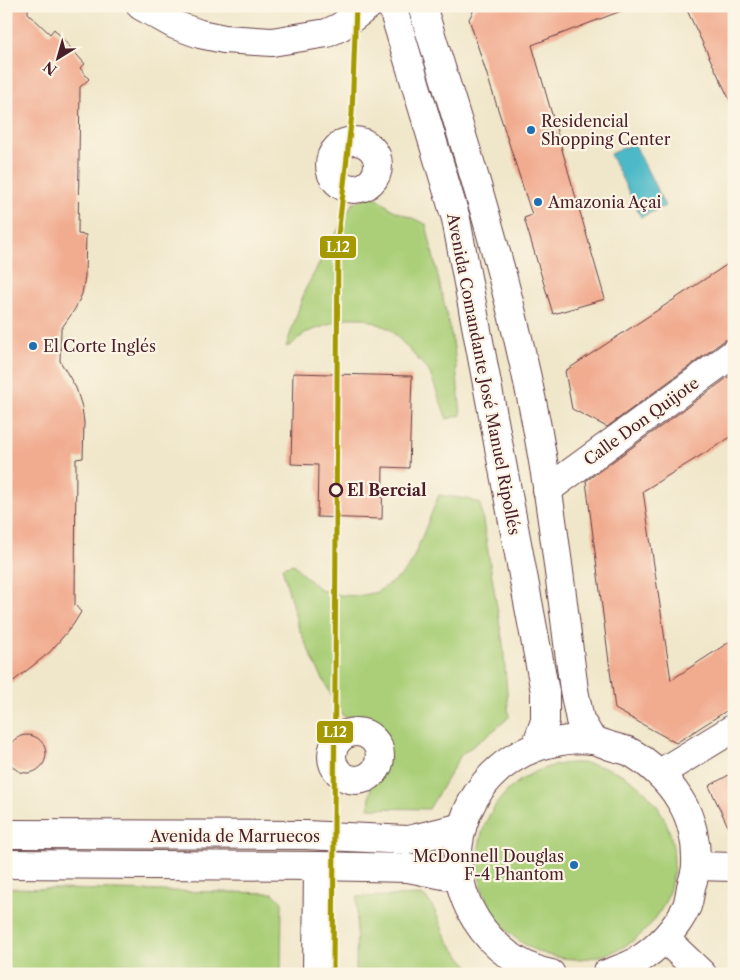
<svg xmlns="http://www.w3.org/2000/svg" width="740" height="980" font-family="'Libre Caslon Text',serif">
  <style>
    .green { fill: #aacf78; stroke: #7a7752 }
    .water { fill: #4cb9c7; stroke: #4b6c79 }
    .building { fill: #f1ab8f }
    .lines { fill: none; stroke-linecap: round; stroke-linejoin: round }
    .minor-casing { stroke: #633d43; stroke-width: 30 }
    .minor { stroke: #fff; stroke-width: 28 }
    .metro-1-casing { stroke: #fcf5e5; stroke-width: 9 }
    .metro-1 { stroke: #a49a00; stroke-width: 5 }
    .poi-dot { fill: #1f6fb2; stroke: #fcf5e5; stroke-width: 2 }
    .stop-dot { fill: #fcf5e5; stroke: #4a1f2b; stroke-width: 2.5 }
    .labels { text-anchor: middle; stroke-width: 4.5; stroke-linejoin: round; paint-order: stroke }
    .poi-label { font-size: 16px; fill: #4a1f2b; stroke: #fcf5e5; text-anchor: start }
    .street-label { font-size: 16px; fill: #4a1f2b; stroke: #fcf5e5 }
    .stop-label { font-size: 16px; font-weight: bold; fill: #4a1f2b; stroke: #fcf5e5; text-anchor: start }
    .line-badge { stroke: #fcf5e5; stroke-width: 2 }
    .badge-label { font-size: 14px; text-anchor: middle; font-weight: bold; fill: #fff }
  </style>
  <rect width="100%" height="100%" fill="#fcf5e5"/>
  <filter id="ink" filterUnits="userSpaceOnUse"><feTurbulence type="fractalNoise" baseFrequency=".02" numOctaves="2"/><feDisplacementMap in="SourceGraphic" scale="10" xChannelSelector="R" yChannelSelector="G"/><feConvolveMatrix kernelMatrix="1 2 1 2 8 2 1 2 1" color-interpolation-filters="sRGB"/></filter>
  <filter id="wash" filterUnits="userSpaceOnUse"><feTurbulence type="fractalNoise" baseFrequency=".0096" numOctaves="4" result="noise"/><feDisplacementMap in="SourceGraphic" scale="20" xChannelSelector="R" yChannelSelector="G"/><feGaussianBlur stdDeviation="1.12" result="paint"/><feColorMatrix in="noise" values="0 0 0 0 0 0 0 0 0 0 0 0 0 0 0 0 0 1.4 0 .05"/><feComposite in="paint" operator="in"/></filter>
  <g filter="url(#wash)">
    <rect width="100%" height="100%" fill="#f0e7ca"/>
    <!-- green -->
    <g class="green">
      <path d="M 373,194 L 391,209 L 426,224 L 454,347 L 461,415 L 447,419 L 429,371 L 390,329 L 364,318 L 346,318 L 305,333 L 291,345 L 286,347 L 305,290 L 352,204 Z"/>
      <path d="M 439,495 L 467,499 L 480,503 L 503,644 L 509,717 L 498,727 L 461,755 L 429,809 L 369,808 L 371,784 L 384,767 L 382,741 L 373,730 L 342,715 L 314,662 L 298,626 L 282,567 L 294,564 L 303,575 L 321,590 L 340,595 L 359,596 L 377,592 L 401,576 L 411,564 Z"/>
      <circle cx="576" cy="861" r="98"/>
      <path d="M 6,888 L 273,893 L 282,902 L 281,974 L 6,974 Z"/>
      <path d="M 422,895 C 437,905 439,927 449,942 C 457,954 467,964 478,974 L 356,974 L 357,897 Z"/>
    </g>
    <!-- water -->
    <path class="water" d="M 634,143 L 665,206 L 641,217 L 610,154 Z"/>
    <g id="blocks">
      <!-- building -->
      <g class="building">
        <path d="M 6,6 L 28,6 L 28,13 L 50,34 L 54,29 L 85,64 L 80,68 L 89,79 L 80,87 L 78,234 L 86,235 L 85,276 L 82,294 L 75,309 L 61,329 L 60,361 L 76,388 L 82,407 L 84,423 L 83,458 L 76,459 L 75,605 L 81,612 L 73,625 L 50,652 L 6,687 Z"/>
        <path d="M 476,6 L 629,6 L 629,8 L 532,45 L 605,299 L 553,314 L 524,218 L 532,215 L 469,19 Z"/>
        <path d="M 685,6 L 734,6 L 734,109 Z"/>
        <path d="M 734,260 L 734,338 L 725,340 L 607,427 L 572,409 L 565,371 Z"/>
        <path d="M 293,373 L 412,376 L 409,468 L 383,467 L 382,519 L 317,517 L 318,465 L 291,464 Z"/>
        <path d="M 734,373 L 734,435 L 643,491 L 671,680 L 734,639 L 734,706 L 676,743 L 615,709 L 586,481 Z"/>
        <circle cx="27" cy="754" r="19"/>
        <path d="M 734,772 L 734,839 L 709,786 Z"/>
      </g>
    </g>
  </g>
  <g filter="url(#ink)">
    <use href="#blocks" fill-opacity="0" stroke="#633d43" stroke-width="1"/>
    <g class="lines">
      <defs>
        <g id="minor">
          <path d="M 141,6 L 175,25 L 200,34 L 224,39 L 272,42 L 327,33 L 340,27 L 368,6"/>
          <path d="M 392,6 L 456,219 L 545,692 L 545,721 L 536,746"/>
          <path d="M 422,6 C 459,126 498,246 525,369 C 549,474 560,583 574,690 L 580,720 L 592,740"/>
          <circle cx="354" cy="165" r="24"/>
          <path d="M 547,490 L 734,353"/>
          <circle cx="356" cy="756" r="24"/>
          <path d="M 660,773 L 734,728"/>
          <path d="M 6,834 L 306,835 L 408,840 L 462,827"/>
          <path d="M 6,864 L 318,866 L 408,868 L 459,878"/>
          <path d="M 696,866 L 734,867"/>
          <path d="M 665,939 L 702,974"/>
          <path d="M 317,974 L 318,866"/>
          <path d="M 551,974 C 519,967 493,947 476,920 C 432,851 472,760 551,743 C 564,740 579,738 592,740 C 598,741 605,744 610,746 C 616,748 623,749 628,751 C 648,761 669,781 680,800 C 692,818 697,844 696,865 C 696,872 693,880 691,887 C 690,893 689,900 687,906 C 677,928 658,948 637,961 C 628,967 616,970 606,974"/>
        </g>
      </defs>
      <!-- minor casing -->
      <use href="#minor" class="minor-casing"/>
      <!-- minor -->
      <use href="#minor" class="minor"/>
      <defs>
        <path id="metro-1" d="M 333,974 L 338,236 L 352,114 L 356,6"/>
      </defs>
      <!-- metro-1 casing -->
      <use href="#metro-1" class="metro-1-casing"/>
      <!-- metro-1 -->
      <use href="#metro-1" class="metro-1"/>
    </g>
  </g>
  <!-- markers -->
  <g class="poi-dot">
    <circle cx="531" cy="130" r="5"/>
    <circle cx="538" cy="202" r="5"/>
    <circle cx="33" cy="346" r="5"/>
    <circle cx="574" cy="865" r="5"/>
  </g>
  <circle class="stop-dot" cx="336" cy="490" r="6"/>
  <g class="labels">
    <!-- poi labels -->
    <g class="poi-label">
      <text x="541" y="127">Residencial<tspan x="541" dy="18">Shopping Center</tspan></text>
      <text x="548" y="208">Amazonia Açai</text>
      <text x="43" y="352">El Corte Inglés</text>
      <text x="564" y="862" text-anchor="end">McDonnell Douglas<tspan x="564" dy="18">F-4 Phantom</tspan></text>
    </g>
    <!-- street labels -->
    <g class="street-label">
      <text transform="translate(484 374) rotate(79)" y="6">Avenida Comandante José Manuel Ripollés</text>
      <text transform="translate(641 421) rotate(-36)" y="6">Calle Don Quijote</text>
      <text x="235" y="842">Avenida de Marruecos</text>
    </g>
    <!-- stop labels -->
    <g class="stop-label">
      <text x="347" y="496">El Bercial</text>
    </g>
  </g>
  <g class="line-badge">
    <rect x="319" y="235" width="38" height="24" rx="5" fill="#a49a00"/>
    <rect x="316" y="720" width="38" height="24" rx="5" fill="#a49a00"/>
  </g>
  <g class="badge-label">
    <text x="338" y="252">L12</text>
    <text x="335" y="737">L12</text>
  </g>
  <!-- margin -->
  <rect width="740" height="980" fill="none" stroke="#fcf5e5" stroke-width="25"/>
  <!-- north arrow -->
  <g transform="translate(58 58) rotate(217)" stroke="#fcf5e5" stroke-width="4" paint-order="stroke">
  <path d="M0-4L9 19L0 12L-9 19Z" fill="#4a1f2b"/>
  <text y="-8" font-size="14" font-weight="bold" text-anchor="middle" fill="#4a1f2b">N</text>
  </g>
</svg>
